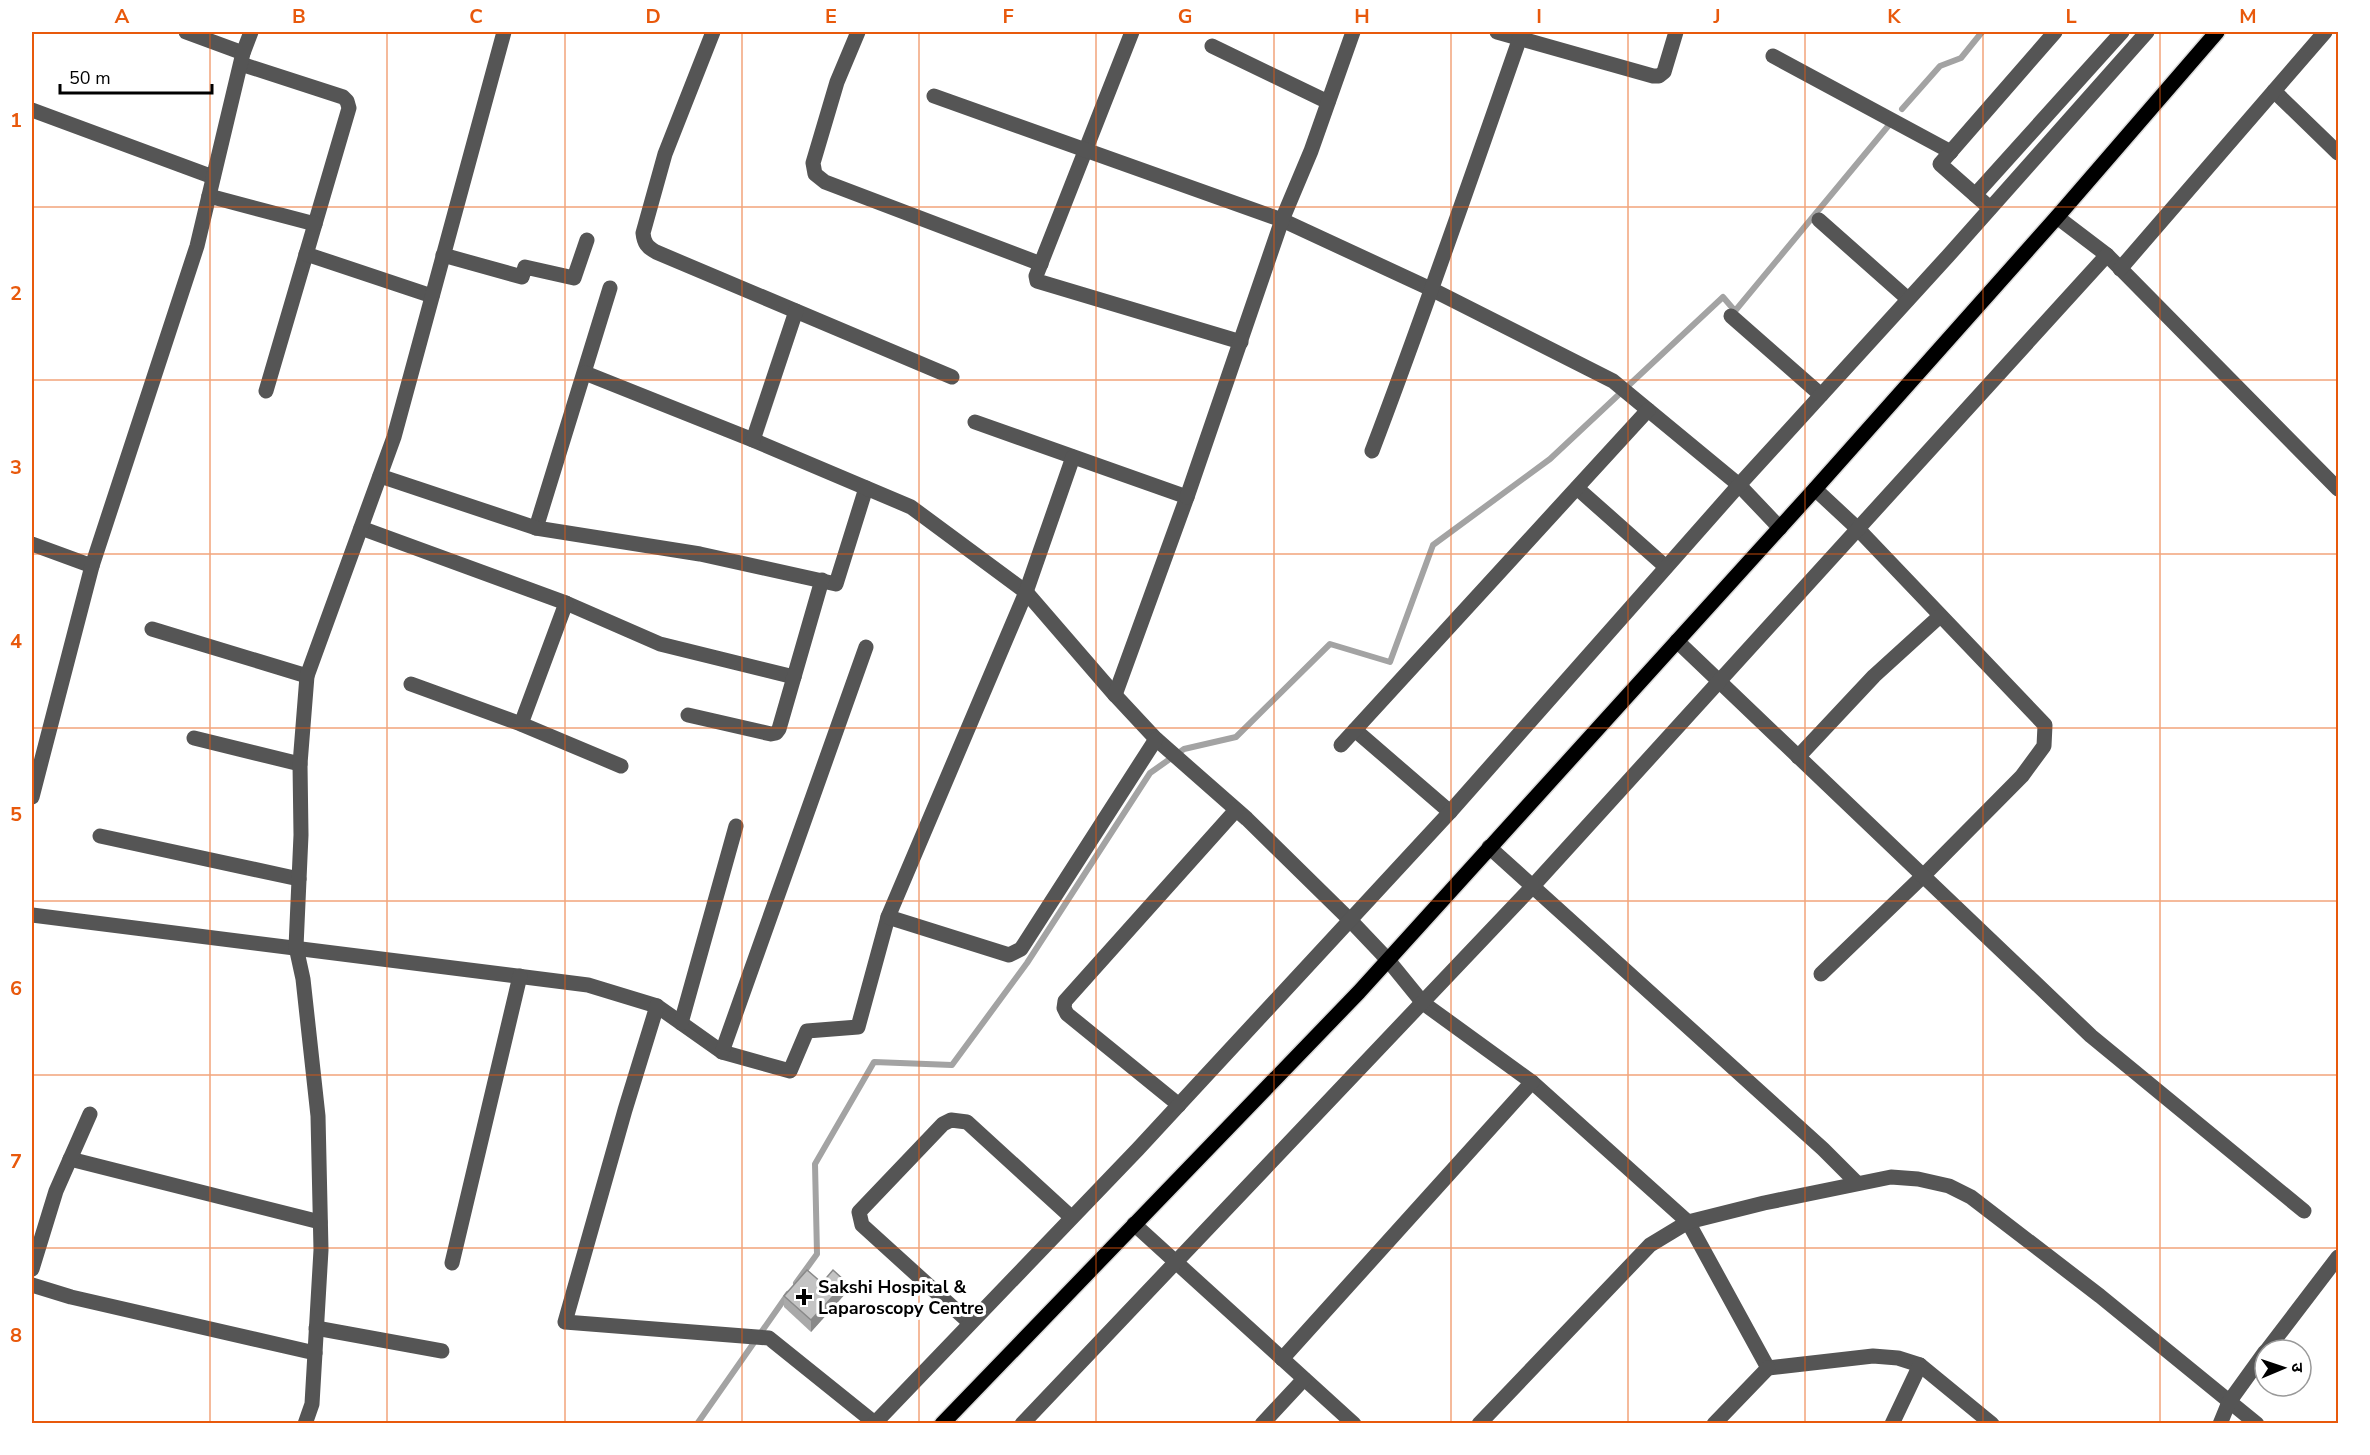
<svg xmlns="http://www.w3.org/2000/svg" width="2370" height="1455" font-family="'Nunito Sans','Noto Sans Devanagari',sans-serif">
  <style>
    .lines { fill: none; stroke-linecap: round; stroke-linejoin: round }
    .stream { stroke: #a3a3a3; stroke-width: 6 }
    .major-casing { stroke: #dbdbdb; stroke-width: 18 }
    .minor { stroke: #555; stroke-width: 15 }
    .major { stroke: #000; stroke-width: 15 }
    .wall { fill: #a9a9a9 }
    .shaded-wall { fill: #898989 }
    .building { fill: #c4c4c4; stroke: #898989; stroke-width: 1.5 }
    .grid { fill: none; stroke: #e8590c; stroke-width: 1.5; stroke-opacity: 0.55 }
    .poi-dot { fill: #000; stroke: #fff; stroke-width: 2 }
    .labels { text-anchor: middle; stroke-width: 6; stroke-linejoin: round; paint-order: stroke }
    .poi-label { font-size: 18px; font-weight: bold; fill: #000; stroke: #fff; text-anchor: start }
    .neatline { fill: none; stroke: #e8590c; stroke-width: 2 }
    .grid-label { font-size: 20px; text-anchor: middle; font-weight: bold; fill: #e8590c }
  </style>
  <rect width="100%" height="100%" fill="#fff"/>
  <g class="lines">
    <!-- stream -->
    <g class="stream">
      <path d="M 1902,109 L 1940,66 L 1961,58 L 1982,32"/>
      <path d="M 796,1283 L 817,1254 L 815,1164 L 874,1062 L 952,1065 L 1027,963 L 1150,773 L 1184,749 L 1236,737 L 1330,644 L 1390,662 L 1433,545 L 1550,459 L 1723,297 L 1735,311 L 1889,125"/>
      <path d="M 697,1424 L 788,1294"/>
    </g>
    <defs>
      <path id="major" d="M 942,1424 L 1359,992 L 1815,489 L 2057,217 L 2217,32"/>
    </defs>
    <!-- major casing -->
    <use href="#major" class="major-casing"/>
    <!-- minor -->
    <g class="minor">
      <path d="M 186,32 L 243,53"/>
      <path d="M 713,32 L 665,154 L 643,233 C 644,243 647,247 656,252 L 952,377"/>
      <path d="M 858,32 L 837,82 L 813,163 L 815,174 L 825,182 L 1041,264"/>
      <path d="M 1132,32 L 1036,276 L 1037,281 L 1241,342"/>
      <path d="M 1497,32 L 1653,76 L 1659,76 L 1664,72 L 1676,32"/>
      <path d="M 1212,46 L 1328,102"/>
      <path d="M 1773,56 L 1951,152"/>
      <path d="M 241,64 L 343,97 L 347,101 L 349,108 L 266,391"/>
      <path d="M 2274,91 L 2338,153"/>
      <path d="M 934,96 L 1282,220 L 1433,290 L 1613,381 L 1739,485 L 1780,528"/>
      <path d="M 32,110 L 213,177"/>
      <path d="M 1975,195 L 2122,32"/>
      <path d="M 209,196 L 315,224"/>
      <path d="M 1990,208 L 1940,164 L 2055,32"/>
      <path d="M 2057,217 L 2107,255 L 2338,489"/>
      <path d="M 1819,220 L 1908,299"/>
      <path d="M 306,254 L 432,296"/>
      <path d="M 443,255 L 522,277 L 525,267 L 574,278 L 587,240"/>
      <path d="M 2120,269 L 2325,32"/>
      <path d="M 610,288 L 536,528 L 700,554 L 836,584 L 866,488"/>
      <path d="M 1731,316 L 1821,395"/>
      <path d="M 585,373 L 753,440 L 911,507 L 1026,592 L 1115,695 L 1156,739 L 1247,819 L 1350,920 L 1388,960 L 1423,1003 L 1532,1082 L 1688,1222 L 1768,1368 L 1873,1356 L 1898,1358 L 1920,1365 L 1992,1424"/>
      <path d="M 975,422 L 1187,497 L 1115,695"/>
      <path d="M 753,440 L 796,311"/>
      <path d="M 1372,451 C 1425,312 1473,172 1522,32"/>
      <path d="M 380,476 L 536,528"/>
      <path d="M 1577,488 L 1666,567"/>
      <path d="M 1815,489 L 1858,529 L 2045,725 L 2044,746 L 2022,776 L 1923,876 L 1821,974"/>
      <path d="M 1187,497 L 1282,220 L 1311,151 L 1353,32"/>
      <path d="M 361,528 L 566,603 L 660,644 L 794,677"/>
      <path d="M 32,544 L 92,566 L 197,246 L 243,53 L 251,32"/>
      <path d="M 152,629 L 307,676"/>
      <path d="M 1677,641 L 2091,1036 L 2304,1211"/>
      <path d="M 411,684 L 521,724 L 621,766"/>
      <path d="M 688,715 L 771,734 L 776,733 L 779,729 L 822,580"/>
      <path d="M 521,724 L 566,603"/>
      <path d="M 1355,730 L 1450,812"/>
      <path d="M 194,738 L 300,764"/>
      <path d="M 1341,745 L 1648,410"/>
      <path d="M 1798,757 L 1874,676 L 1940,616"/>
      <path d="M 32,797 L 92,566"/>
      <path d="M 100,836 L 299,879"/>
      <path d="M 1489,847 L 1823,1149 L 1857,1183"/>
      <path d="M 32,915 L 588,985 L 657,1006 L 722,1052 L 790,1071 L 807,1031 L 858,1027 L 888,917 L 1026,592 L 1073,457"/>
      <path d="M 888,917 L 1009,955 L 1021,949 L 1156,739"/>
      <path d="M 657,1006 L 625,1110 L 565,1322 L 769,1338 L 876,1424"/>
      <path d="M 681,1023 L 736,826"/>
      <path d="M 722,1052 L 866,647"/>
      <path d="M 1179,1105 L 1067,1014 L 1064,1008 L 1065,1001 L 1236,810"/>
      <path d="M 70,1159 L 320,1222"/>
      <path d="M 1134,1224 L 1354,1424"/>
      <path d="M 452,1263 L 520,976"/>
      <path d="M 32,1269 L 56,1191 L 90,1114"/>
      <path d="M 32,1285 L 71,1297 L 315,1353"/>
      <path d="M 970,1323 L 862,1225 L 859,1212 L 943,1124 L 951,1120 L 967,1122 L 1071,1217"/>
      <path d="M 316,1328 L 442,1351"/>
      <path d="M 2267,1350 L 2338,1257"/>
      <path d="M 1282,1359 L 1532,1082"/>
      <path d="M 305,1424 L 312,1404 L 321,1250 L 318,1116 L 303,979 L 296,947 L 301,835 L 300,764 L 307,676 L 394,437 L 504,32"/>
      <path d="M 874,1424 L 1138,1149 L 1450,812 L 1739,485 L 1948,256 L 2147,32"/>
      <path d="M 1022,1424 L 1532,887 L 2107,255"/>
      <path d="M 1262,1424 L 1304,1379"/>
      <path d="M 1479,1424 L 1650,1245 L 1688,1222 L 1764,1203 L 1891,1177 L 1918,1179 L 1949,1186 L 1971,1197 L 2100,1296 L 2257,1424"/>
      <path d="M 1714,1424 L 1768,1368"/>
      <path d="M 1892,1424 L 1920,1365"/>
      <path d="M 2220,1424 L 2229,1402 L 2265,1352"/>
    </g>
    <!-- major -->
    <use href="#major" class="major"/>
  </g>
  <!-- wall -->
  <path class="wall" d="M 822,1283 L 846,1293 L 811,1332 L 784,1307 L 784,1296 Z"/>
  <!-- shaded-wall -->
  <path class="shaded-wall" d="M 846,1282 L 846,1293 L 811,1332 L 811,1320 Z"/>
  <!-- building -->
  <path class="building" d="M 807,1270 L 822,1283 L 833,1270 L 846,1282 L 811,1320 L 784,1296 Z"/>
  <!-- grid -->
  <path class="grid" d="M 210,32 L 210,1424M 387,32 L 387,1424M 565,32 L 565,1424M 742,32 L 742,1424M 919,32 L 919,1424M 1096,32 L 1096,1424M 1274,32 L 1274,1424M 1451,32 L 1451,1424M 1628,32 L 1628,1424M 1805,32 L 1805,1424M 1983,32 L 1983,1424M 2160,32 L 2160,1424M 32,207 L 2338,207M 32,380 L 2338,380M 32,554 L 2338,554M 32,728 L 2338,728M 32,901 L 2338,901M 32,1075 L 2338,1075M 32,1248 L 2338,1248"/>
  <!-- markers -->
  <path class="poi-dot" d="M801 1288h6v6h6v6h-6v6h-6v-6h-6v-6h6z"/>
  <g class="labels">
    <!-- poi labels -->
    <g class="poi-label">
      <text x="818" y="1293">Sakshi Hospital &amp;<tspan x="818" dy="21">Laparoscopy Centre</tspan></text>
    </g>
  </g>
  <!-- border -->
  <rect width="2370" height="1455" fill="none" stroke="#ffffff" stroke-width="66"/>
  <!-- north arrow -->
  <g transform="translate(2283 1368) rotate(88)"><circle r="28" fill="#ffffff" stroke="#999999" stroke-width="1.5"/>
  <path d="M0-4.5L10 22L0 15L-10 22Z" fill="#000000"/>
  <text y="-9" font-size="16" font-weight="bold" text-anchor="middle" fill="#000000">उ</text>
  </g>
  <!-- scale -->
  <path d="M60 84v9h152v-9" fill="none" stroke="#000000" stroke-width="3"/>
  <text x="69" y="84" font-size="18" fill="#000000" stroke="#ffffff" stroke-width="4.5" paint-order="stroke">50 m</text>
  <rect x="33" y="33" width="2304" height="1389" class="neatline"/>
  <g class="grid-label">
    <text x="122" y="23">A</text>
    <text x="299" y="23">B</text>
    <text x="476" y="23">C</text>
    <text x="653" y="23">D</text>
    <text x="831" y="23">E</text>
    <text x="1008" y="23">F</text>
    <text x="1185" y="23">G</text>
    <text x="1362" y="23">H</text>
    <text x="1539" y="23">I</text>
    <text x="1717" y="23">J</text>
    <text x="1894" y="23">K</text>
    <text x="2071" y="23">L</text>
    <text x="2248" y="23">M</text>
    <text x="16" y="127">1</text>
    <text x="16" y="300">2</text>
    <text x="16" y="474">3</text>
    <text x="16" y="648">4</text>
    <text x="16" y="821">5</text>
    <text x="16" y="995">6</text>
    <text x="16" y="1168">7</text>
    <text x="16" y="1342">8</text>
  </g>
</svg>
